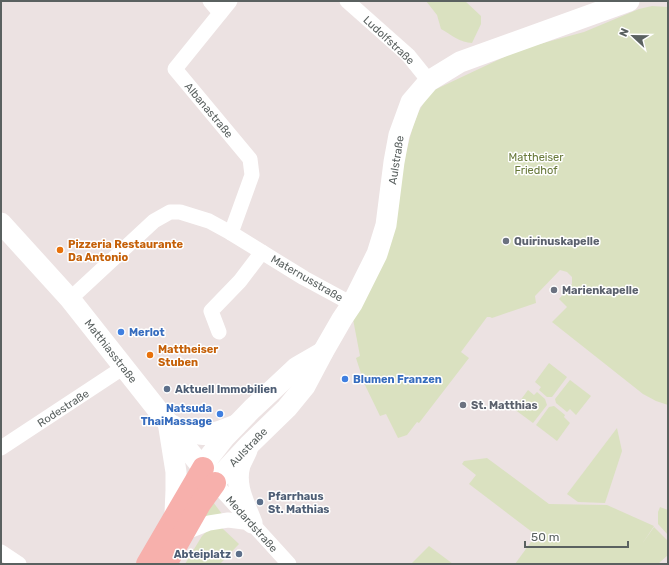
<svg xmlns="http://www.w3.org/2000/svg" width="669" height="565" font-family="Rubik,sans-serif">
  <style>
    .green { fill: #dae1c0 }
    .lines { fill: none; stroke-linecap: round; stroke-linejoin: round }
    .street { stroke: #fff; stroke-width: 15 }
    .secondary { stroke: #fff; stroke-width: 21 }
    .primary { stroke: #f7b0ac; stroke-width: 22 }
    .worship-dot { fill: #6b7280; stroke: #fff; stroke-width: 1.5 }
    .food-dot { fill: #e8710a; stroke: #fff; stroke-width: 1.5 }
    .shop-dot { fill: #3f7fe0; stroke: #fff; stroke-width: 1.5 }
    .service-dot { fill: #5c6f8a; stroke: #fff; stroke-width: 1.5 }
    .labels { text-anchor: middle; stroke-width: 3; stroke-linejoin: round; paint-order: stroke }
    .street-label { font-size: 11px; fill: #5a6160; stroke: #fff }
    .park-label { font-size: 11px; fill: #68793a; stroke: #fff }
    .worship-label { font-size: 11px; font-weight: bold; fill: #5b616d; stroke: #fff; text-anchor: start }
    .food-label { font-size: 11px; font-weight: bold; fill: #c56008; stroke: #fff; text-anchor: start }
    .shop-label { font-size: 11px; font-weight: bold; fill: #366cbe; stroke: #fff; text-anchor: start }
    .service-label { font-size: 11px; font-weight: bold; fill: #4e5e75; stroke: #fff; text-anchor: start }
  </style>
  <rect width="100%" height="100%" fill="#ece2e2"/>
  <!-- green -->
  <g class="green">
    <path d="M 426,1 L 465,1 L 481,16 L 481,24 L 472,43 C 461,43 450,34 441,29 L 437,15 Z"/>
    <path d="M 652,6 L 668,7 L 668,405 L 656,401 L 643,394 L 552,322 L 567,307 L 559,299 L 572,284 L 572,277 L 567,272 L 560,270 L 535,296 L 536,303 L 492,318 L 490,317 L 487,317 L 461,352 L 469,358 L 419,423 L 417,422 L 407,435 L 398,438 L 386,414 L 380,416 L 364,383 L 356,358 L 360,356 L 353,319 L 401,171 L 413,126 L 419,111 L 430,92 L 521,49 L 584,32 L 639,9 Z"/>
    <path d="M 549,363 L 567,377 L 552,397 L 547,397 L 539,390 L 541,387 L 535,382 Z"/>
    <path d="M 570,380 L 591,396 L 576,415 L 570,409 L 567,412 L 556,403 L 555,399 Z"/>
    <path d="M 528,390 L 534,395 L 537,392 L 545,399 L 547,405 L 533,423 L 514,409 Z"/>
    <path d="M 554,406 L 565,415 L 564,417 L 570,423 L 557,441 L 536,425 L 549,407 Z"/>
    <path d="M 617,428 L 622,451 L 605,503 L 578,502 L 567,494 Z"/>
    <path d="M 487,458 L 549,504 L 607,505 L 654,526 L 642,544 L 654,527 L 668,541 L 668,555 L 658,564 L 515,564 L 536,535 L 469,484 L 476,475 L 462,464 L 464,461 Z"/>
    <path d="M 213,502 L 222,514 L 203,520 Z"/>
    <path d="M 660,507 L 668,510 L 668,535 L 658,524 L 658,512 Z"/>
    <path d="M 211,527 L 222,528 L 239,544 L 220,564 L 185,564 L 202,536 Z"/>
    <path d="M 429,546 L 453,564 L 411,564 Z"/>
  </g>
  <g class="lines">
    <!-- street -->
    <g class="street">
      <path d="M 210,1 L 220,13"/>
      <path d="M 230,1 L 175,69 L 250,159 L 252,175 L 231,233"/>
      <path d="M 347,1 L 408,55 L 429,81"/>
      <path d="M 70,299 L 154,221 L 170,212 L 180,212 L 209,221 L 231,233 L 304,278 L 352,304"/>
      <path d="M 219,332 L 211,311 L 240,281 L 262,252"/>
      <path d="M 1,448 L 124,367"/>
      <path d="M 215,483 L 289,564"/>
      <path d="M 184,533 L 209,523 L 228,520 L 252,523"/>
      <path d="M 1,552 L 19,564"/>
    </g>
    <!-- secondary -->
    <g class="secondary">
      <path d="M 1,223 L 70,299 L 168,423 L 189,451 L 215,483 L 223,473 L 250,444 L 287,408 L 305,386 L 323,352 L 342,319 L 352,304 L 377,254 L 386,225 L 394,162 L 399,135 L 411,102 L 429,81 L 460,62 L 629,1"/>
      <path d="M 168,423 C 180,430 195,436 208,434 C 218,433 227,428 236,425"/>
      <path d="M 169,428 L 176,472 L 176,490 L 175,514"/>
      <path d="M 247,450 C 245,455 242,460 240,465 C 234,486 245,504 252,523"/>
      <path d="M 203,468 L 210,456 L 224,438 L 252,409 L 297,367 L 323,352"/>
    </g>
    <!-- primary -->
    <g class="primary">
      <path d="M 147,564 L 203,468"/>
      <path d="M 166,564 L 200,504 L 215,483"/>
    </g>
  </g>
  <!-- markers -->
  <g class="worship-dot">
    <circle cx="506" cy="241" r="4"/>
    <circle cx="554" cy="290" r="4"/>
    <circle cx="463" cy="405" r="4"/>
  </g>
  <g class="food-dot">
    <circle cx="60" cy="250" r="4"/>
    <circle cx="150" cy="355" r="4"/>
  </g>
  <g class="shop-dot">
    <circle cx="121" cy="332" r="4"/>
    <circle cx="345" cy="379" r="4"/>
    <circle cx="220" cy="414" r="4"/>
  </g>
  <g class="service-dot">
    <circle cx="167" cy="389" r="4"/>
    <circle cx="260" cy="502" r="4"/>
    <circle cx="239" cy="554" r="4"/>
  </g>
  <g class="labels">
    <!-- street labels -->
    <g class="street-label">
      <text transform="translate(389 40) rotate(43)" y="4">Ludolfstraße</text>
      <text transform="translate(209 110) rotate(50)" y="4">Albanastraße</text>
      <text transform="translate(396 160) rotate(-81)" y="4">Aulstraße</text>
      <text transform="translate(307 278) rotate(30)" y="4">Maternusstraße</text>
      <text transform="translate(111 351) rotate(52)" y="4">Matthiasstraße</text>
      <text transform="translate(63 408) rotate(-33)" y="4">Rodestraße</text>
      <text transform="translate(248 447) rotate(-46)" y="4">Aulstraße</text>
      <text transform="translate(252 524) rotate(48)" y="4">Medardstraße</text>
    </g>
    <!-- park labels -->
    <g class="park-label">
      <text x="536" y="161">Mattheiser<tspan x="536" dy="13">Friedhof</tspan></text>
    </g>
    <!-- worship labels -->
    <g class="worship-label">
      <text x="514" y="245">Quirinuskapelle</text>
      <text x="562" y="294">Marienkapelle</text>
      <text x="471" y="409">St. Matthias</text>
    </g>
    <!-- food labels -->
    <g class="food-label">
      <text x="68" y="248">Pizzeria Restaurante<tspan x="68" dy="13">Da Antonio</tspan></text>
      <text x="158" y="353">Mattheiser<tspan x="158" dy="13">Stuben</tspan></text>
    </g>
    <!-- shop labels -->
    <g class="shop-label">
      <text x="129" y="336">Merlot</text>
      <text x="353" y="383">Blumen Franzen</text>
      <text x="212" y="412" text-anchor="end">Natsuda<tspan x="212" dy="13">ThaiMassage</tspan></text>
    </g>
    <!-- service labels -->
    <g class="service-label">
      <text x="175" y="393">Aktuell Immobilien</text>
      <text x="268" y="500">Pfarrhaus<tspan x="268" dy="13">St. Mathias</tspan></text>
      <text x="231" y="558" text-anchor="end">Abteiplatz</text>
    </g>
  </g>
  <!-- border -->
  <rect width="669" height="565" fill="none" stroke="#5a6160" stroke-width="4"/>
  <!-- north arrow -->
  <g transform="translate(633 36) rotate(292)" stroke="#ffffff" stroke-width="3" paint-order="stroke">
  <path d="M0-3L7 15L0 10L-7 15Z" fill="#5a6160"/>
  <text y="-6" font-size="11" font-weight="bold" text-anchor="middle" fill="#5a6160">N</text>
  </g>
  <!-- scale -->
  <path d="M525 541v6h103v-6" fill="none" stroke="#5a6160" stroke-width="2"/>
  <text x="531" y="541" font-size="12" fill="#5a6160" stroke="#ffffff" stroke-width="3" paint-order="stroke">50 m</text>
</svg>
